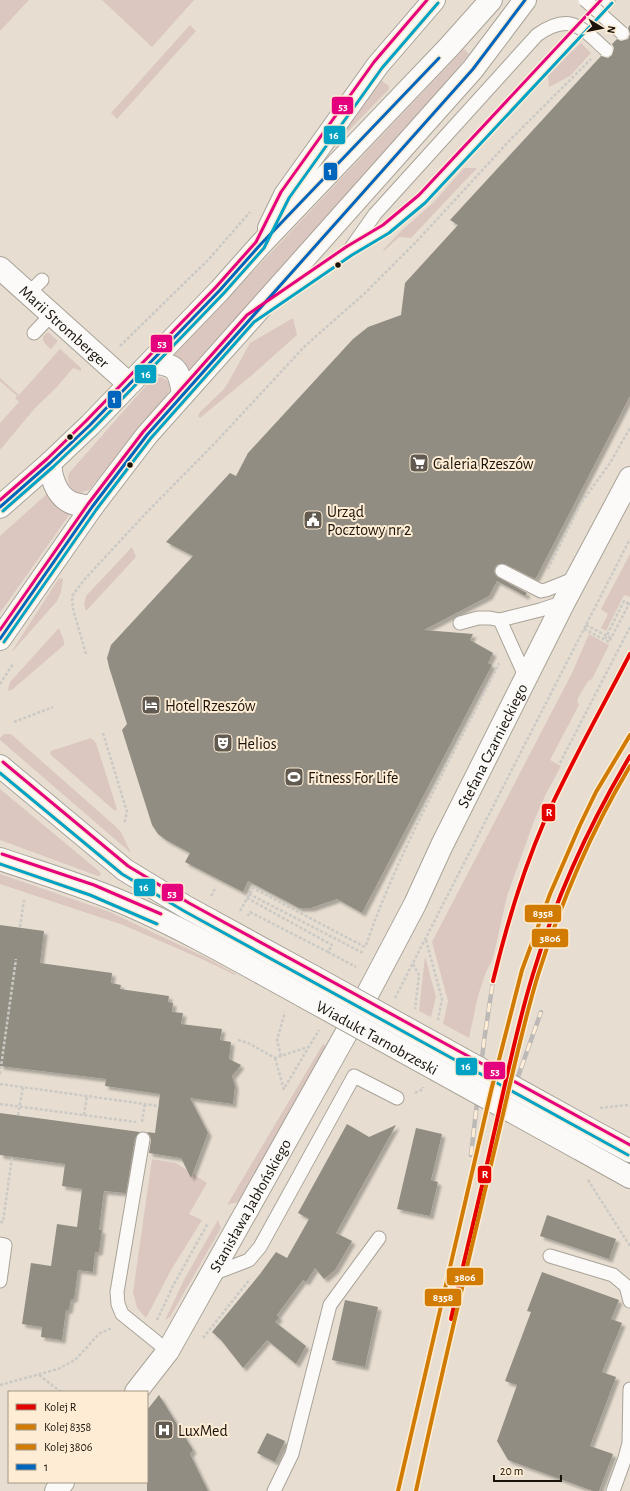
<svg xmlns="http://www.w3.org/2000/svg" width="630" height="1491" font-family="'Alegreya Sans',sans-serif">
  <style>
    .green { fill: #dbc7bf }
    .building { fill: #918d82; filter: url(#shadow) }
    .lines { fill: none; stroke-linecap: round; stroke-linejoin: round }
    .service-casing { stroke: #a9a398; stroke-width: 15 }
    .minor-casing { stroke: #a9a398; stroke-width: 24 }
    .secondary-casing { stroke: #a9a398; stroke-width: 24 }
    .path { stroke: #cbc9c5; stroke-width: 2.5; stroke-dasharray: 3 2; stroke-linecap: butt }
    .service { stroke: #fbfaf8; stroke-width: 13 }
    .minor { stroke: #fbfaf8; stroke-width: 22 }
    .secondary { stroke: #fbfaf8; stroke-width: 22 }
    .rail-casing { stroke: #bcb9b6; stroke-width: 4.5 }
    .rail { stroke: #feedd4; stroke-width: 3; stroke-dasharray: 9; stroke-linecap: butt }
    .service-bridge-casing { stroke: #a9a398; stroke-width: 15; stroke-linecap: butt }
    .secondary-bridge-casing { stroke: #a9a398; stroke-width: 24; stroke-linecap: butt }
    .service-bridge { stroke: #fbfaf8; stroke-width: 13 }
    .secondary-bridge { stroke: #fbfaf8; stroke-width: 22 }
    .bus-1-casing { stroke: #feedd4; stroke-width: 6 }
    .bus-2-casing { stroke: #feedd4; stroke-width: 6 }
    .bus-3-casing { stroke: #feedd4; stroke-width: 6 }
    .bus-1 { stroke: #0065bd; stroke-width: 3 }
    .bus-2 { stroke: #01a2c4; stroke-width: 3 }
    .bus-3 { stroke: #e5007d; stroke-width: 3 }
    .rail-1-casing { stroke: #feedd4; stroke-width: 7 }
    .rail-2-casing { stroke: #feedd4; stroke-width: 7 }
    .rail-3-casing { stroke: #feedd4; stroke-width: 7 }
    .rail-1 { stroke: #e50000; stroke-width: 4 }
    .rail-2 { stroke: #d17b02; stroke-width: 4 }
    .rail-3 { stroke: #d17b02; stroke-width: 4 }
    .bus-dot { fill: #19130a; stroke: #feedd4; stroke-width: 1.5 }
    .labels { text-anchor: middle; stroke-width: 4; stroke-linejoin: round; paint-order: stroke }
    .street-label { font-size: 16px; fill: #19130a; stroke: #feedd4 }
    .poi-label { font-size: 16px; fill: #19130a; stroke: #feedd4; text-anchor: start }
    .line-badge { stroke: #feedd4; stroke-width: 1.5 }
    .badge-label { font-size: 11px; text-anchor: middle; font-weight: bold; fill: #fff }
  </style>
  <defs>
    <filter id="shadow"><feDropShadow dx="3.5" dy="3.5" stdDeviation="1" flood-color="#0004"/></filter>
  </defs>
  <rect width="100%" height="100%" fill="#e7ded1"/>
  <!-- green -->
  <g class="green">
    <path d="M 0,0 L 29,0 L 0,31 Z"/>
    <path d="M 102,0 L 194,0 L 152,47 Z"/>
    <path d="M 190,25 L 196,31 L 117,119 L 111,113 Z"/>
    <path d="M 581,43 L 591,53 L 570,76 L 549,87 L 548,76 L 567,56 Z"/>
    <path d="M 464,49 L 469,54 L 426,107 L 186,373 L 170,359 Z"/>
    <path d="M 382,81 L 389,86 L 389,89 L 329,151 L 379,82 Z"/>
    <path d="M 464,168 L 477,168 L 411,238 L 399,237 L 384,251 L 383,250 L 400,232 L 433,203 Z"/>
    <path d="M 293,318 L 297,335 L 251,376 L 200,418 L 198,416 L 200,412 L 223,390 L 228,383 L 250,343 Z"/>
    <path d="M 48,332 L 58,341 L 51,349 C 46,345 42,342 43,336 Z"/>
    <path d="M 60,349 L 81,368 L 81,371 L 73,368 L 56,388 L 35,408 L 0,450 L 0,423 L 19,402 L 15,398 L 17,396 L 0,381 L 0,378 L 19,395 Z"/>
    <path d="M 161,377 L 168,381 L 170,389 L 168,393 L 89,490 L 79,493 C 70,489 66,482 69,473 L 152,379 Z"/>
    <path d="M 49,492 C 54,507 57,508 72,511 L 0,613 L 0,536 Z"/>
    <path d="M 132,547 L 136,557 L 86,611 L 84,605 L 86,596 Z"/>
    <path d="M 630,554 L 630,597 L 624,595 L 606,631 L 601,628 L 608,614 L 601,609 Z"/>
    <path d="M 59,578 L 63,579 L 61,592 L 57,601 L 13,651 L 12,651 Z"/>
    <path d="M 59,628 L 64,641 L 64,645 L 13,689 L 9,691 L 8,690 L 10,682 Z"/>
    <path d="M 589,634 L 609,645 L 592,679 L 588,681 L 577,700 L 579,705 L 550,760 L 561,766 L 545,796 L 534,821 L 507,896 L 493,958 L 486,972 L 478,996 L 469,1038 L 443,1024 L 448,1001 L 432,942 L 572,673 Z"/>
    <path d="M 4,734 L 11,734 L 115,826 L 121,832 L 131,853 L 0,740 L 0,738 Z"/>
    <path d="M 91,738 L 96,743 L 117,809 L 115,811 L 50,754 L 51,751 Z"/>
    <path d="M 0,789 L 100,872 L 101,875 L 98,876 L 0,840 Z"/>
    <path d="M 0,874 L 110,912 L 205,957 L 236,974 L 235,975 L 204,960 L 123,925 L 0,884 Z"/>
    <path d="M 425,956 L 436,997 L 431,1017 L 419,1011 Z"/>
    <path d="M 323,1044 L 326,1046 L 238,1202 L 227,1205 Z"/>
    <path d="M 152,1159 L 176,1163 L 207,1183 L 189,1214 L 202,1220 L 171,1270 L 146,1318 L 137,1308 L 133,1292 Z"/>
    <path d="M 218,1220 L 221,1228 L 170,1317 L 165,1320 L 185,1278 Z"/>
  </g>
  <!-- building -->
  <g class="building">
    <path d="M 630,25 L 630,396 L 537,576 L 535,579 L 505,564 L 498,564 L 495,567 L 494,571 L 496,576 L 527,593 L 525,596 L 497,581 L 489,596 L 424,630 L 473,634 L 470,640 L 493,653 L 488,663 L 492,665 L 362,913 L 337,899 L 311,908 L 299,908 L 248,881 L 243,892 L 185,862 L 190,853 L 166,840 L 158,834 L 152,825 L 122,730 L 127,724 L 109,667 L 107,658 L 111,645 L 193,556 L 166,542 L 230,473 L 236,476 L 248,453 L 353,339 L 368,327 L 401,315 L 405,283 L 458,225 L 450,220 L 601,56 L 608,58 L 612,55 L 614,48 L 612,44 L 617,39 L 621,41 L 628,39 L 630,34 L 628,28 Z"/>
    <path d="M 0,925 L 44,931 L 40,963 L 112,973 L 111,983 L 121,985 L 120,989 L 169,996 L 168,1002 L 173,1003 L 172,1012 L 183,1013 L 181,1024 L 222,1029 L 220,1040 L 231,1042 L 229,1059 L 241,1065 L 232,1076 L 235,1086 L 233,1104 L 190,1098 L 208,1133 L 191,1178 L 181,1158 L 149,1153 L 151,1140 L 150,1136 L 147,1132 L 155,1133 L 160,1094 L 105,1086 L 106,1079 L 0,1066 Z"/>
    <path d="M 0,1113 L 140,1132 L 135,1138 L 126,1193 L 104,1191 L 99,1230 L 102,1230 L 99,1252 L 95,1252 L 93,1272 L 78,1270 L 74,1299 L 71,1299 L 69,1310 L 66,1310 L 62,1340 L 41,1337 L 42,1327 L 22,1324 L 31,1263 L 51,1266 L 57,1224 L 77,1227 L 82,1189 L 62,1186 L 65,1164 L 0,1155 Z"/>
    <path d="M 347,1124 L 369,1137 L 396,1125 L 336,1233 L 352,1241 L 335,1270 L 324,1279 L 315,1268 L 306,1282 L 303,1280 L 277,1315 L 279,1318 L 275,1322 L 306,1346 L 296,1364 L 267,1340 L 243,1368 L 221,1340 L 212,1332 L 260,1274 L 276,1252 L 287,1258 L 309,1219 L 298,1213 Z"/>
    <path d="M 416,1128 L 442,1134 L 431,1180 L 438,1182 L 430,1216 L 397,1209 Z"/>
    <path d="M 547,1215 L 616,1239 L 609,1259 L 540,1236 Z"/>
    <path d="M 542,1272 L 619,1300 L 611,1319 L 622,1323 L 602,1372 L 616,1377 L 590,1446 L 613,1454 L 599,1491 L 593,1491 L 508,1460 L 497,1441 L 517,1385 L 505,1381 L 531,1312 L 527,1311 Z"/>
    <path d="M 345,1300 L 378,1307 L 365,1367 L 332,1360 Z"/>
    <path d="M 159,1395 L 193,1450 L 190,1454 L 208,1491 L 147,1491 L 147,1410 Z"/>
    <path d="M 267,1433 L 285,1441 L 275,1462 L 257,1453 Z"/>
  </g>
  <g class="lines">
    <defs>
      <g id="service">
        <path d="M 351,248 L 375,214"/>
        <path d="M 35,287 L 42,280"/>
        <path d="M 274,302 L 349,251 L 386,229 L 422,199 L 608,0"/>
        <path d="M 34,333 L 52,314"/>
        <path d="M 502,571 L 541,591 L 546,590 L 576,578"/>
        <path d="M 500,620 L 526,678"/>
        <path d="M 460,623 L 478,618 L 490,618 L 500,620 L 540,610 L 564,602"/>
        <path d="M 143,1139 L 117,1292 L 118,1304 L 122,1314 L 168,1351"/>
        <path d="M 0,1244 L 5,1245 L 0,1281"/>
        <path d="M 550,1256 L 613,1275 L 626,1286 L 630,1301"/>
        <path d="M 210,1275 L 249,1260 L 260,1247 L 354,1076 L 397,1098"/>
        <path d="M 274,1491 L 292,1454 L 330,1305 L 379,1238"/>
        <path d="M 613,1491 L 625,1458 L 629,1443 L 630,1389"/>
      </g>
      <g id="minor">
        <path id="s1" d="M 0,268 L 129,384"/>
        <path id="s2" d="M 136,1392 L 168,1351 L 357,1014 L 415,904 L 442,845 L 564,602 L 630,478"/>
        <path d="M 56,1491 L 63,1482"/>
      </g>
      <g id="secondary">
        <path d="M 269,228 L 285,195 L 378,65 L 434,0"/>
        <path d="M 151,362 C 176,365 179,368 183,394"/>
        <path d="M 50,463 C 51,477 56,495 70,502 C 76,505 85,506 92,507"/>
        <path d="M 0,507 L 50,463 L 90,425 L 220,290 L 260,245 L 449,47 L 491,0"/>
        <path d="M 0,639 L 92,507 L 147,435 L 473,69 L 525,0"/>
        <path d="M 0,766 L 125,870 L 186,907 L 314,977"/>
        <path d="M 0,859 C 44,874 89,887 131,906 C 190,932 246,965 303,996"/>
        <path d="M 587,1128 L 630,1151"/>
        <path d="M 578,1148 L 630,1177"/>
      </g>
    </defs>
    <!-- service casing -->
    <use href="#service" class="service-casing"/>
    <!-- minor casing -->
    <use href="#minor" class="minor-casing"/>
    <!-- secondary casing -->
    <use href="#secondary" class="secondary-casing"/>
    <!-- path -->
    <g class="path">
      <path d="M 120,346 L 209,259 L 250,212"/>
      <path d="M 548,569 L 581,503 L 610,463 L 630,428"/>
      <path d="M 586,625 L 611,638"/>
      <path d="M 584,629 L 609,642 L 629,604 L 630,604"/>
      <path d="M 605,639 L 624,601 L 629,604"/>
      <path d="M 86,654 L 73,609 L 72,596 L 84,580 L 146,513 L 215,443 L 305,346 L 365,293 L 417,241 L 511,139 L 591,59"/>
      <path d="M 0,684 L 13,664"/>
      <path d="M 14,722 L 53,707"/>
      <path d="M 103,733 L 127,812 L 124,824"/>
      <path d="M 560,763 L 630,627"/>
      <path d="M 249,894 L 363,953"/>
      <path d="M 211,896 L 216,887"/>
      <path d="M 247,898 L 332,945 L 328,952 L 250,912 L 248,916"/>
      <path d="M 240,911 L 253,888 L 365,947"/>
      <path d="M 20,927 L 24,900"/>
      <path d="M 426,940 L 442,999 L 438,1020"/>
      <path d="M 366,945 C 400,847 453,756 499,663"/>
      <path d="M 328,952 L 356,967"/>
      <path d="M 413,964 L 419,975 L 415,1009"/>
      <path d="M 395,998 L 630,539"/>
      <path d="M 238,1040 L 248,1043 L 275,1058 L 308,1047"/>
      <path d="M 281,1056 L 277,1040 L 285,1012"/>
      <path d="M 275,1058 L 284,1090"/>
      <path d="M 0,1074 L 16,959"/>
      <path d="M 0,1084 L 159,1106"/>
      <path d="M 285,1087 L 319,1030"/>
      <path d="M 415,1093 L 423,1089 L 423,1087"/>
      <path d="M 0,1104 L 136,1122"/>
      <path d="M 600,1108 L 627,1105 L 630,1106"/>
      <path d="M 18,1115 L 23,1087"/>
      <path d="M 84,1115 L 87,1096"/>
      <path d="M 142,1122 L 145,1104"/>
      <path d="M 588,1180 L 630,1246"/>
      <path d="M 0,1222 L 3,1222 L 12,1157"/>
      <path d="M 157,1320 L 173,1286 L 208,1223"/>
      <path d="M 203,1338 L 250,1279"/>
      <path d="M 39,1375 L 61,1392"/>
      <path d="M 0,1385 L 58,1369 L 75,1360 L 100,1333 L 112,1328"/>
    </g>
    <!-- service -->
    <use href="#service" class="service"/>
    <!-- minor -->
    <use href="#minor" class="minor"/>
    <!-- secondary -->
    <use href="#secondary" class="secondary"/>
    <defs>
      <g id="rail">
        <path d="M 471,1155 L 484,1041 L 493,981"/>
        <path d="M 485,1170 L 541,1012"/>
      </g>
    </defs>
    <!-- rail casing -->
    <use href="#rail" class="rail-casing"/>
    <!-- rail -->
    <use href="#rail" class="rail"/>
    <defs>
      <g id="service-bridge">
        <path d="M 585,0 L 622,33"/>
        <path d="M 375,214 L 537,35 C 570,12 581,27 606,50"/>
      </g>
      <g id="secondary-bridge">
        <path d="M 314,977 L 587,1128"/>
        <path id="s3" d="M 303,996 L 578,1148"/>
      </g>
    </defs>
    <!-- service-bridge casing -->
    <use href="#service-bridge" class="service-bridge-casing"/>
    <!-- secondary-bridge casing -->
    <use href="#secondary-bridge" class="secondary-bridge-casing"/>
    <!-- service-bridge -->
    <use href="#service-bridge" class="service-bridge"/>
    <!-- secondary-bridge -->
    <use href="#secondary-bridge" class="secondary-bridge"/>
    <defs>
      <g id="bus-1">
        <path d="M 0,507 L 50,463 L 90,425 L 220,290 L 260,245 L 439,58"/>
        <path d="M 0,639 L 92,507 L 147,435 L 473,69 L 525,0"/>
      </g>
      <g id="bus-2">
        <path d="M 3,511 L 53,467 L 94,428 L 224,293 L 264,248 L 289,198 L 382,68 L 438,3"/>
        <path d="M 4,642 L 96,510 L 151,438 L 254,322 L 352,255 L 389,233 L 425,203 L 612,3"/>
        <path d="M 0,773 L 122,874 L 184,911 L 628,1155"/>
        <path d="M 0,864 L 90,895 L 157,924"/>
      </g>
      <g id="bus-3">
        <path d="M 0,500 L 47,459 L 86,421 L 216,287 L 256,242 L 281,192 L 374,62 L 427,0"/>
        <path d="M 0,630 L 88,504 L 143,432 L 247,315 L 346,247 L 383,225 L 419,195 L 601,0"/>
        <path d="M 3,762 L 128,866 L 189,903 L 630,1145"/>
        <path d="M 2,854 L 94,885 L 161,914"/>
      </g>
    </defs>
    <!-- bus-1 casing -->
    <use href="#bus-1" class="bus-1-casing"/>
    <!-- bus-2 casing -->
    <use href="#bus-2" class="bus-2-casing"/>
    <!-- bus-3 casing -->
    <use href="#bus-3" class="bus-3-casing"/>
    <!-- bus-1 -->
    <use href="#bus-1" class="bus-1"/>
    <!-- bus-2 -->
    <use href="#bus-2" class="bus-2"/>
    <!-- bus-3 -->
    <use href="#bus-3" class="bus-3"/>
    <defs>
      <g id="rail-1">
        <path d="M 493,981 C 506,927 522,873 544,822 C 570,764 601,710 630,654"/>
        <path d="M 451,1319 C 464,1260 479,1201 492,1142 C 505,1086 516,1029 533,974 C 556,897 589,825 630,756"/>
      </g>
      <path id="rail-2" d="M 398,1491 L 491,1091 L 522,970 L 550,894 L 580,825 L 596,792 L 630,735"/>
      <path id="rail-3" d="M 416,1491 C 440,1379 467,1268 493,1156 C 508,1096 520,1034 538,975 C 561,902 591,831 630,766"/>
    </defs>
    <!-- rail-1 casing -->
    <use href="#rail-1" class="rail-1-casing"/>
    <!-- rail-2 casing -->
    <use href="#rail-2" class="rail-2-casing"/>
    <!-- rail-3 casing -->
    <use href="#rail-3" class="rail-3-casing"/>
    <!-- rail-1 -->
    <use href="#rail-1" class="rail-1"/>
    <!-- rail-2 -->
    <use href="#rail-2" class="rail-2"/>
    <!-- rail-3 -->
    <use href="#rail-3" class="rail-3"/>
  </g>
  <!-- icons -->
  <defs>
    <symbol id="supermarket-square" viewBox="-11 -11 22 22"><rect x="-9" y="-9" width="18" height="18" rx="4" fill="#615a50" stroke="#feedd4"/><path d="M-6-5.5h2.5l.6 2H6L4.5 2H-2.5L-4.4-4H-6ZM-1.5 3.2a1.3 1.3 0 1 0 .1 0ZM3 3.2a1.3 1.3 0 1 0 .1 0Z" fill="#fff"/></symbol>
    <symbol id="civic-square" viewBox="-11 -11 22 22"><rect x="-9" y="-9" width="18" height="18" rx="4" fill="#615a50" stroke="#feedd4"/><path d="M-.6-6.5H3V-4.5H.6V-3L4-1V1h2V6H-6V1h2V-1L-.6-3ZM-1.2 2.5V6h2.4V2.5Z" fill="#fff"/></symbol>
    <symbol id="hotel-square" viewBox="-11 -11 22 22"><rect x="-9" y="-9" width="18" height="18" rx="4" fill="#615a50" stroke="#feedd4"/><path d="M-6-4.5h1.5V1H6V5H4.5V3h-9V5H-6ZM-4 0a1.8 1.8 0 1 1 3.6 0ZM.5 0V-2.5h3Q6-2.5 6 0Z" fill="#fff"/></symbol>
    <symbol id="theatre-square" viewBox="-11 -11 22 22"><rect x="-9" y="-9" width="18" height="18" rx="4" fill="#615a50" stroke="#feedd4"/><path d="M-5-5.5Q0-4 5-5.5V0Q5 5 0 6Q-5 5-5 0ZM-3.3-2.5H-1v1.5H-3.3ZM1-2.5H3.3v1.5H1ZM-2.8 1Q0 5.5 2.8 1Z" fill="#fff"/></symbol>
    <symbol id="stadium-square" viewBox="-11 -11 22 22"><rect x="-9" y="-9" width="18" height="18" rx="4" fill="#615a50" stroke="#feedd4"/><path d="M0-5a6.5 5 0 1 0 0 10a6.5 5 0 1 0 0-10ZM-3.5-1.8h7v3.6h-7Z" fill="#fff"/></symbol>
    <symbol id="hospital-square" viewBox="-11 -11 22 22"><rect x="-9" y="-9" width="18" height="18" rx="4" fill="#615a50" stroke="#feedd4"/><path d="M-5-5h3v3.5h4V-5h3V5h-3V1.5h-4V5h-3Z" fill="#fff"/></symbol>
  </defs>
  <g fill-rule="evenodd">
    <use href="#supermarket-square" x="408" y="452" width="22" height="22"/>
    <use href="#civic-square" x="302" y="509" width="22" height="22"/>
    <use href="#hotel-square" x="140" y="694" width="22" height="22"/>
    <use href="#theatre-square" x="212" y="732" width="22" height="22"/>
    <use href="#stadium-square" x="283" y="766" width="22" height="22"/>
    <use href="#hospital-square" x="153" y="1419" width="22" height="22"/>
  </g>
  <!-- markers -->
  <g class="bus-dot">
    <circle cx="338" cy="265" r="3.5"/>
    <circle cx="70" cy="437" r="3.5"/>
    <circle cx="130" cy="465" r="3.5"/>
  </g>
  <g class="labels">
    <!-- street labels -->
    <g class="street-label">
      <text dy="6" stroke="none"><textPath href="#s1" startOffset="87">Marii Stromberger</textPath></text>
      <text dy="6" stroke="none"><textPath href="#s2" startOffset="739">Stefana Czarnieckiego</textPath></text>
      <text dy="6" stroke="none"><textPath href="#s3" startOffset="85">Wiadukt Tarnobrzeski</textPath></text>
      <text dy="6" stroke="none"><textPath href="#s2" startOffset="219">Stanisława Jabłońskiego</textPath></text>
    </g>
    <!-- poi labels -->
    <g class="poi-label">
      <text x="433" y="469">Galeria Rzeszów</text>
      <text x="327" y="517">Urząd<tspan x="327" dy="18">Pocztowy nr 2</tspan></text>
      <text x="165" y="711">Hotel Rzeszów</text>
      <text x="237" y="749">Helios</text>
      <text x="308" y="783">Fitness For Life</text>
      <text x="178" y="1436">LuxMed</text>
    </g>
  </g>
  <g class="line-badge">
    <rect x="331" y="96" width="23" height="19" rx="4" fill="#e5007d"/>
    <rect x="323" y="125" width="23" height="20" rx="4" fill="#01a2c4"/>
    <rect x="323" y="162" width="15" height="19" rx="4" fill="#0065bd"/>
    <rect x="150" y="334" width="23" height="19" rx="4" fill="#e5007d"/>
    <rect x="134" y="364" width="23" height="20" rx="4" fill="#01a2c4"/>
    <rect x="107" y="390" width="15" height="19" rx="4" fill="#0065bd"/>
    <rect x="541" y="803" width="15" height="19" rx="4" fill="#e50000"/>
    <rect x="133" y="878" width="23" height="19" rx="4" fill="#01a2c4"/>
    <rect x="161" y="883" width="23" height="19" rx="4" fill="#e5007d"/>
    <rect x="524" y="904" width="38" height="19" rx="4" fill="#d17b02"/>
    <rect x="531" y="928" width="38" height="20" rx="4" fill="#d17b02"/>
    <rect x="455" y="1057" width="23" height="19" rx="4" fill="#01a2c4"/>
    <rect x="483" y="1061" width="23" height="19" rx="4" fill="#e5007d"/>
    <rect x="477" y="1165" width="15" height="19" rx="4" fill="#e50000"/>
    <rect x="446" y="1267" width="38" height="19" rx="4" fill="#d17b02"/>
    <rect x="424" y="1288" width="38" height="19" rx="4" fill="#d17b02"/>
  </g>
  <g class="badge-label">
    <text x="343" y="110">53</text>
    <text x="334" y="139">16</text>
    <text x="330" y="175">1</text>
    <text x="162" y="347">53</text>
    <text x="146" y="378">16</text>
    <text x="114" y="403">1</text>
    <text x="549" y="816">R</text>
    <text x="144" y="891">16</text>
    <text x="172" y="897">53</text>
    <text x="543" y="917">8358</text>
    <text x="550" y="942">3806</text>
    <text x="466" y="1070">16</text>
    <text x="495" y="1075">53</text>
    <text x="485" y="1178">R</text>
    <text x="465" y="1281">3806</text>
    <text x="443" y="1301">8358</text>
  </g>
  <!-- legend -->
  <rect x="8" y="1391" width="140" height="92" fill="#feedd4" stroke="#a29683"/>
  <rect x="16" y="1404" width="20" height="6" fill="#e50000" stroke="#a29683"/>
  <text x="44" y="1411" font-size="12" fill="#19130a">Kolej R</text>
  <rect x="16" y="1424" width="20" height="6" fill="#d17b02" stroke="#a29683"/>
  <text x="44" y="1431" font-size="12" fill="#19130a">Kolej 8358</text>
  <rect x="16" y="1444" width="20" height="6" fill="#d17b02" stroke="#a29683"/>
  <text x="44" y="1451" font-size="12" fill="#19130a">Kolej 3806</text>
  <rect x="16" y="1464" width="20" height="6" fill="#0065bd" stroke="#a29683"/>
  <text x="44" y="1471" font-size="12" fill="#19130a">1</text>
  <!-- north arrow -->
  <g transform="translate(602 28) rotate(100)" stroke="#feedd4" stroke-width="3" paint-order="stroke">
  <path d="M0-3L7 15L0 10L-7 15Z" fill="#19130a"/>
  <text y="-6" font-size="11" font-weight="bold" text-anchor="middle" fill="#19130a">N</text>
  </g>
  <!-- scale -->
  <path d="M494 1475v6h67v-6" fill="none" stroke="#19130a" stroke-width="2"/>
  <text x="500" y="1475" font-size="12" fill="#19130a" stroke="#feedd4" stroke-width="3" paint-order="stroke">20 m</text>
</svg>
